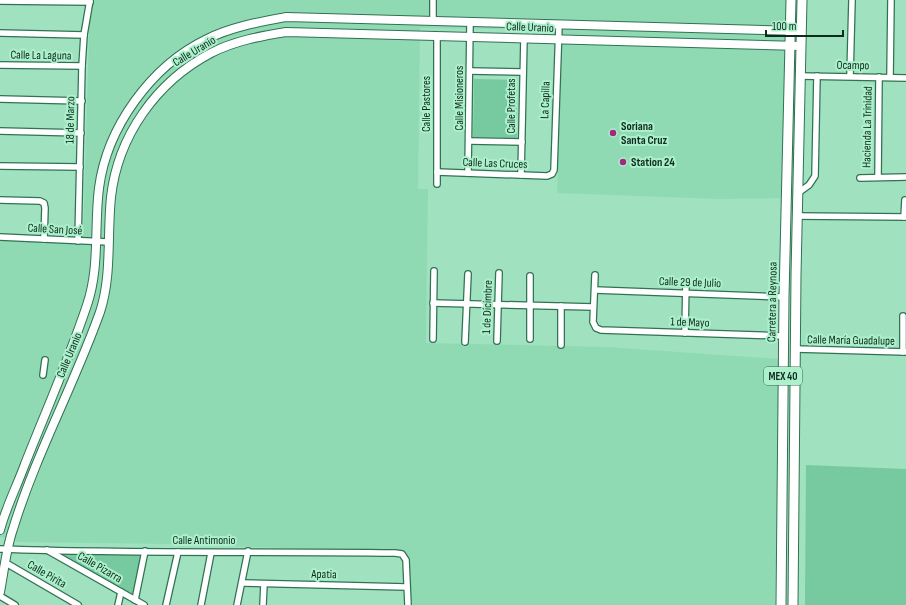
<svg xmlns="http://www.w3.org/2000/svg" width="906" height="605" font-family="'Sofia Sans Condensed',sans-serif">
  <style>
    .built { fill: #8fdab3 }
    .green { fill: #77c99f }
    .lines { fill: none; stroke-linecap: round; stroke-linejoin: round }
    .street-casing { stroke: #307253; stroke-width: 8 }
    .secondary-casing { stroke: #307253; stroke-width: 10 }
    .primary-casing { stroke: #307253; stroke-width: 11 }
    .street { stroke: #fff; stroke-width: 5.5 }
    .secondary { stroke: #fff; stroke-width: 8 }
    .primary { stroke: #fff; stroke-width: 9 }
    .poi-dot { fill: #a12981; stroke: #acf0cc; stroke-width: 1.5 }
    .labels { text-anchor: middle; stroke-width: 4; stroke-linejoin: round; paint-order: stroke }
    .shield { fill: #acf0cc; stroke: #3e6652; stroke-width: 1 }
    .shield-label { font-size: 11px; font-weight: bold; fill: #0f2b1e }
    .street-label { font-size: 12px; fill: #0f2b1e; stroke: #acf0cc }
    .poi-label { font-size: 12px; font-weight: bold; fill: #0f2b1e; stroke: #acf0cc; text-anchor: start }
  </style>
  <rect width="100%" height="100%" fill="#a0e2bf"/>
  <!-- built -->
  <path class="built" d="M 90,0 L 797,0 L 793,198 L 717,199 L 557,193 L 563,30 L 420,28 L 418,189 L 428,189 L 426,343 L 608,347 L 780,359 L 775,605 L 413,605 L 402,552 L 170,544 L 17,542 L 14,539 L 0,537 L 0,236 L 83,236 Z"/>
  <!-- green -->
  <g class="green">
    <path d="M 474,79 L 517,80 L 517,138 L 473,137 Z"/>
    <path d="M 806,465 L 906,469 L 906,605 L 805,605 Z"/>
    <path d="M 45,549 L 145,551 L 135,600 Z"/>
  </g>
  <g class="lines">
    <defs>
      <g id="street">
        <path d="M 0,1 L 90,2"/>
        <path d="M 433,22 L 433,0"/>
        <path d="M 0,33 L 84,35"/>
        <path d="M 0,65 L 82,66"/>
        <path d="M 470,71 L 522,72"/>
        <path d="M 800,76 L 906,78"/>
        <path d="M 850,76 L 852,0"/>
        <path d="M 890,77 L 891,0"/>
        <path d="M 0,99 L 82,101"/>
        <path d="M 0,131 L 81,133"/>
        <path d="M 470,141 L 522,142"/>
        <path d="M 0,166 L 80,167"/>
        <path d="M 437,172 L 547,176 L 552,174 L 554,170 L 559,25"/>
        <path d="M 468,173 L 470,23"/>
        <path d="M 521,175 L 524,38"/>
        <path d="M 878,177 L 879,77"/>
        <path d="M 860,178 L 906,177"/>
        <path d="M 437,184 L 437,36"/>
        <path d="M 798,193 L 809,185 L 815,176 L 817,76"/>
        <path d="M 0,200 L 40,201 L 44,203 L 45,208 L 44,239"/>
        <path d="M 797,216 L 906,217"/>
        <path d="M 904,217 L 905,200"/>
        <path d="M 0,237 L 109,242"/>
        <path d="M 78,241 L 82,66 L 84,35 L 90,0"/>
        <path d="M 595,275 L 593,322 L 596,328 L 601,330 L 783,336"/>
        <path d="M 595,290 L 784,297"/>
        <path d="M 433,303 L 593,307"/>
        <path d="M 685,333 L 686,281"/>
        <path d="M 433,339 L 434,271"/>
        <path d="M 530,339 L 530,276"/>
        <path d="M 497,341 L 499,273"/>
        <path d="M 465,342 L 468,274"/>
        <path d="M 561,345 L 561,306"/>
        <path d="M 796,349 L 906,352"/>
        <path d="M 903,352 L 903,316"/>
        <path d="M 43,375 L 45,360"/>
        <path d="M 0,549 C 131,554 263,551 395,553 L 402,554 L 406,560 L 408,605"/>
        <path d="M 47,550 L 144,605"/>
        <path d="M 6,563 L 78,605"/>
        <path d="M 242,583 L 406,587"/>
        <path d="M 0,596 L 15,605"/>
        <path d="M 135,600 L 145,551"/>
        <path d="M 118,605 L 121,592"/>
        <path d="M 166,605 L 178,552"/>
        <path d="M 201,605 L 211,553"/>
        <path d="M 237,605 L 248,551"/>
        <path d="M 263,605 L 264,584"/>
      </g>
      <g id="secondary">
        <path d="M 0,530 C 6,507 17,486 25,464 C 46,411 69,359 87,305 C 100,267 94,227 99,188 C 107,127 151,66 207,39 C 231,27 259,22 286,17 L 801,31"/>
        <path d="M 0,592 C 4,571 6,549 13,529 C 36,454 74,385 100,312 C 112,276 107,235 111,197 C 118,136 156,82 211,53 C 234,41 261,36 286,32 L 801,46"/>
      </g>
      <g id="primary">
        <path d="M 781,605 L 784,297 L 791,0"/>
        <path d="M 793,605 L 796,275 L 802,0"/>
      </g>
    </defs>
    <!-- street casing -->
    <use href="#street" class="street-casing"/>
    <!-- secondary casing -->
    <use href="#secondary" class="secondary-casing"/>
    <!-- primary casing -->
    <use href="#primary" class="primary-casing"/>
    <!-- street -->
    <use href="#street" class="street"/>
    <!-- secondary -->
    <use href="#secondary" class="secondary"/>
    <!-- primary -->
    <use href="#primary" class="primary"/>
  </g>
  <!-- markers -->
  <g class="poi-dot">
    <circle cx="613" cy="133" r="4"/>
    <circle cx="623" cy="162" r="4"/>
  </g>
  <g class="labels">
    <!-- shield labels -->
    <rect class="shield" x="764" y="367" width="38" height="18" rx="3"/>
    <g class="shield-label">
      <text x="783" y="380">MEX 40</text>
    </g>
    <!-- street labels -->
    <g class="street-label">
      <text transform="translate(530 27) rotate(2)" y="4">Calle Uranio</text>
      <text transform="translate(194 51) rotate(-31)" y="4">Calle Uranio</text>
      <text transform="translate(41 55) rotate(1)" y="4">Calle La Laguna</text>
      <text transform="translate(853 65) rotate(1)" y="4">Ocampo</text>
      <text transform="translate(459 98) rotate(-90)" y="4">Calle Misioneros</text>
      <text transform="translate(545 100) rotate(-88)" y="4">La Capilla</text>
      <text transform="translate(426 104) rotate(-90)" y="4">Calle Pastores</text>
      <text transform="translate(511 106) rotate(-90)" y="4">Calle Profetas</text>
      <text transform="translate(70 120) rotate(-89)" y="4">18 de Marzo</text>
      <text transform="translate(867 127) rotate(-89)" y="4">Hacienda La Trinidad</text>
      <text transform="translate(495 163) rotate(2)" y="4">Calle Las Cruces</text>
      <text transform="translate(55 229) rotate(3)" y="4">Calle San José</text>
      <text transform="translate(690 282) rotate(2)" y="4">Calle 29 de Julio</text>
      <text transform="translate(772 302) rotate(-89)" y="4">Carretera a Reynosa</text>
      <text transform="translate(487 307) rotate(-88)" y="4">1 de Dicimbre</text>
      <text transform="translate(690 322) rotate(2)" y="4">1 de Mayo</text>
      <text transform="translate(851 340) rotate(1)" y="4">Calle María Guadalupe</text>
      <text transform="translate(69 355) rotate(-67)" y="4">Calle Uranio</text>
      <text x="204" y="544">Calle Antimonio</text>
      <text transform="translate(100 567) rotate(30)" y="4">Calle Pizarra</text>
      <text transform="translate(47 574) rotate(30)" y="4">Calle Pirita</text>
      <text transform="translate(324 574) rotate(1)" y="4">Apatia</text>
    </g>
    <!-- poi labels -->
    <g class="poi-label">
      <text x="621" y="130">Soriana<tspan x="621" dy="14">Santa Cruz</tspan></text>
      <text x="631" y="166">Station 24</text>
    </g>
  </g>
  <!-- scale -->
  <path d="M766 30v6h77v-6" fill="none" stroke="#0f2b1e" stroke-width="2"/>
  <text x="772" y="30" font-size="12" fill="#0f2b1e" stroke="#acf0cc" stroke-width="3" paint-order="stroke">100 m</text>
</svg>
